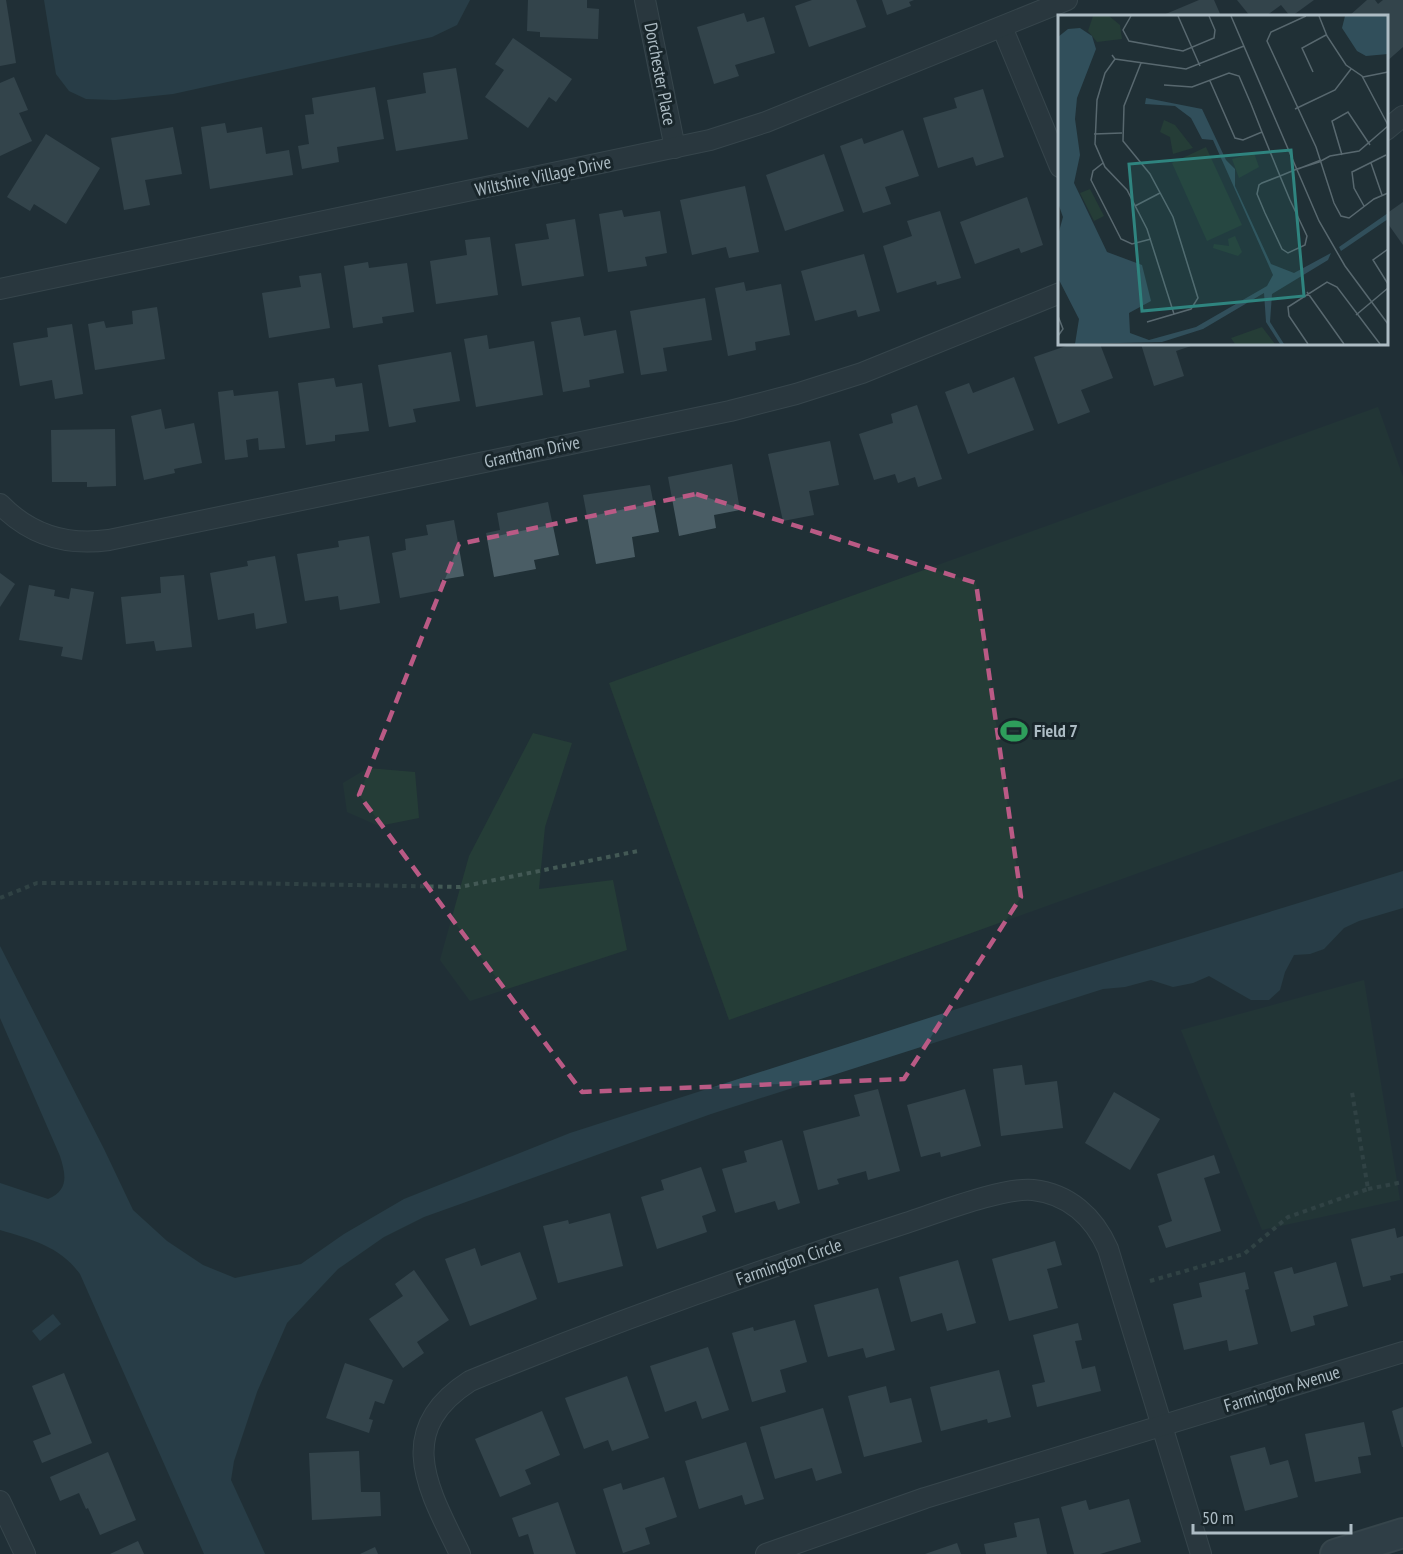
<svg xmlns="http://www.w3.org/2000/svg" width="1403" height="1554" font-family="'PT Sans Narrow',sans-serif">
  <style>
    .green { fill: #253d37 }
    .water { fill: #314f5b }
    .building { fill: #4a5d65 }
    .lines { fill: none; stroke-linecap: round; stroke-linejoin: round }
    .street-casing { stroke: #505f65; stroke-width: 22 }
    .secondary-casing { stroke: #505f65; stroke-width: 32 }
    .path { stroke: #435955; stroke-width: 4; stroke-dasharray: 4.5 4.5; stroke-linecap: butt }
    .street { stroke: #334147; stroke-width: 20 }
    .secondary { stroke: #41515a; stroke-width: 28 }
    .marked { fill: none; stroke: #ba5a85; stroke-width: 4.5; stroke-dasharray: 12 8; stroke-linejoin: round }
    .labels { text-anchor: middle; stroke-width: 6; stroke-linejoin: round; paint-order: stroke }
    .street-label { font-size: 18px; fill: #adbcc4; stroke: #19262b }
    .poi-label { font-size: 18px; font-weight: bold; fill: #adbcc4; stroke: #19262b; text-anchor: start }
    .inset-road { fill: none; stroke: #58686f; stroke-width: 1.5 }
    .view { fill: #2f847f; fill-opacity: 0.15; stroke: #2f847f; stroke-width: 3 }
    .inset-edge { fill: none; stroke: #adbcc4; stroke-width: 3 }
  </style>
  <rect width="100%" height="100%" fill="#203036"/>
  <!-- green -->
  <g class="green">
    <path d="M 1378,407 L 1403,477 L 1403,778 L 729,1020 L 609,683 Z"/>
    <path d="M 533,733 L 572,743 L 545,827 L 539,889 L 613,880 L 627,950 L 470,1001 L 440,960 L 469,856 Z"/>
    <path d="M 368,768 L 415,772 L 419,818 L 379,826 L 347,812 L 343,783 Z"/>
    <path d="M 1364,980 L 1400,1200 L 1262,1230 L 1181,1030 Z"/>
  </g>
  <!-- water -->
  <g class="water">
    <path d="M 44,0 L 470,0 L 457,25 L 432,37 L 173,94 L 115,100 L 86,99 L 69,91 L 56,74 Z"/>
    <path d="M 1403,871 L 1403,908 L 1359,921 L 1344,928 L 1324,949 L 1310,954 L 1294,955 L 1285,972 L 1280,990 L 1269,1000 L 1251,1000 L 1209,976 L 1193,983 L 1173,987 L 1151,980 L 1125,987 L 1103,989 L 711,1114 L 424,1217 L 384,1237 L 338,1269 L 287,1323 L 257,1392 L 234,1461 L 231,1480 L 265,1554 L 204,1554 L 80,1274 C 61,1247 31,1239 0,1230 L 0,1183 L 48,1199 C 69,1190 66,1175 60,1156 L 0,1018 L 0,946 L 104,1149 L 133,1210 L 167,1241 L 203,1265 L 235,1278 L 301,1264 L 344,1234 L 404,1199 L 570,1133 L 1044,981 Z"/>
    <path d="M 53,1314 L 61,1324 L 40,1341 L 32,1331 Z"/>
  </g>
  <!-- building -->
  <g class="building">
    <path d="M 0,0 L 6,0 L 16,63 L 0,66 Z"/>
    <path d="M 528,0 L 587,0 L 587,8 L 599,9 L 598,39 L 540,37 L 540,32 L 527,31 Z"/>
    <path d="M 812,0 L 856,0 L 866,27 L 809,47 L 795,6 Z"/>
    <path d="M 882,0 L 914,0 L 909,2 L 911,6 L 887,15 Z"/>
    <path d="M 1199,0 L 1214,0 L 1221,16 L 1161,16 Z"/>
    <path d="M 1237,0 L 1314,0 L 1292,16 L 1290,16 L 1281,5 L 1266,16 L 1250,16 Z"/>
    <path d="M 1367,0 L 1375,0 L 1378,4 L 1383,0 L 1403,0 L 1403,47 L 1386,62 L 1386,16 L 1349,16 Z"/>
    <path d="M 744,13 L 747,22 L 764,17 L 775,53 L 735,65 L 739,76 L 714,84 L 697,27 Z"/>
    <path d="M 513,38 L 572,79 L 556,102 L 549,97 L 528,128 L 485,97 L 504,70 L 495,64 Z"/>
    <path d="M 456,68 L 468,139 L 396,151 L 387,100 L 426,93 L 423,73 Z"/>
    <path d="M 14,77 L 28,110 L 19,113 L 32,141 L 0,156 L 0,83 Z"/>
    <path d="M 375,87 L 384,139 L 337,147 L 339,162 L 302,169 L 298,146 L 309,144 L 305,115 L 314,114 L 312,98 Z"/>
    <path d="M 983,89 L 1004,157 L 976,166 L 973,157 L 938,168 L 923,118 L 957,108 L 954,98 Z"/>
    <path d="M 225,123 L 227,133 L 262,127 L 266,154 L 289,150 L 293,175 L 210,189 L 201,127 Z"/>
    <path d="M 173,127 L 182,174 L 145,180 L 150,205 L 124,210 L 111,138 Z"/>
    <path d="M 903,130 L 919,176 L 885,187 L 891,204 L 863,213 L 840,146 L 862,138 L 864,144 Z"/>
    <path d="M 46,134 L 100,168 L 66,224 L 34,204 L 30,211 L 7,197 Z"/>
    <path d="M 824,154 L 844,211 L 785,231 L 766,175 Z"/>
    <path d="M 745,186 L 759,252 L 729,258 L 726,247 L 692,255 L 680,200 Z"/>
    <path d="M 1027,197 L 1043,245 L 1021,253 L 1019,248 L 975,264 L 960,222 Z"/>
    <path d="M 1403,202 L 1403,245 L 1386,221 L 1386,214 Z"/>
    <path d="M 622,210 L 624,217 L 660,211 L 667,253 L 645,257 L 647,266 L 608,272 L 599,214 Z"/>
    <path d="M 940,211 L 961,278 L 937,285 L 936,281 L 897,293 L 883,246 L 912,236 L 907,221 Z"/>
    <path d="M 575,219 L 584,276 L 522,286 L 515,244 L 549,239 L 546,224 Z"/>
    <path d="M 490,237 L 498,295 L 436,304 L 430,261 L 467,255 L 465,240 Z"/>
    <path d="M 864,254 L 880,311 L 858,317 L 856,310 L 815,321 L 801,271 Z"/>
    <path d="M 368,262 L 369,268 L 407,263 L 414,312 L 382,317 L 383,323 L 353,328 L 344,266 Z"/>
    <path d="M 321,273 L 330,328 L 269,338 L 262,293 L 301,287 L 299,276 Z"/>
    <path d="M 744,282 L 746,291 L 781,284 L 790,335 L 755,342 L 756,350 L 728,356 L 715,288 Z"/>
    <path d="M 705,298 L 712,340 L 663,348 L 667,371 L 641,375 L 630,311 Z"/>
    <path d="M 157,307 L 165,359 L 95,370 L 88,324 L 104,321 L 106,328 L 133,324 L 132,311 Z"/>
    <path d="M 580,317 L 584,336 L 616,330 L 624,373 L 589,380 L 590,387 L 563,392 L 551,322 Z"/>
    <path d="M 72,324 L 83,394 L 55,399 L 52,380 L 20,386 L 13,343 L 48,337 L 47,328 Z"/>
    <path d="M 487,335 L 489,349 L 534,341 L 543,395 L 476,407 L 464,339 Z"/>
    <path d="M 1072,344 L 1100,344 L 1113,378 L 1081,390 L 1090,412 L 1058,424 L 1034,357 Z"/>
    <path d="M 1141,344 L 1197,344 L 1176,351 L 1184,376 L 1154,386 Z"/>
    <path d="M 451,352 L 460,401 L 413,409 L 416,422 L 389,427 L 378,365 Z"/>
    <path d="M 1014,377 L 1034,430 L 968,454 L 945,392 L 969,383 L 973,393 Z"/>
    <path d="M 334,378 L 336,387 L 362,383 L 369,431 L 335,435 L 335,441 L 306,445 L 298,383 Z"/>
    <path d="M 233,390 L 234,396 L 278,391 L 285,448 L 259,450 L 258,438 L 246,440 L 248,457 L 225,460 L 218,392 Z"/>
    <path d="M 917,405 L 942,479 L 918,487 L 915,477 L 898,483 L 895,474 L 874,480 L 859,434 L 893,423 L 891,414 Z"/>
    <path d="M 161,409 L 165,429 L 194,423 L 202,463 L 174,469 L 175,473 L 144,480 L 131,416 Z"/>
    <path d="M 115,429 L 116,486 L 87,487 L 87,482 L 52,482 L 51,430 Z"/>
    <path d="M 830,441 L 839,485 L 809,491 L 814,515 L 783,521 L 768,454 Z"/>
    <path d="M 732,464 L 740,510 L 714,515 L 716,528 L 679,536 L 668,477 Z"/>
    <path d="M 650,485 L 659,532 L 632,537 L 635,557 L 596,564 L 583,495 Z"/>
    <path d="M 548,502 L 559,555 L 534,560 L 536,569 L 494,577 L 486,533 L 500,530 L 497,513 Z"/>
    <path d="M 454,520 L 464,576 L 440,580 L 442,590 L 400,598 L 392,553 L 406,550 L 405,539 L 428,535 L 426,525 Z"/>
    <path d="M 369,536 L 380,603 L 340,610 L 338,596 L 305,601 L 297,554 L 339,547 L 338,541 Z"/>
    <path d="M 275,556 L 287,623 L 256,629 L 254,613 L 218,620 L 210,573 L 248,566 L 247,561 Z"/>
    <path d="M 0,573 L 15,584 L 0,607 Z"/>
    <path d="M 184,575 L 192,647 L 156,651 L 154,641 L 126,644 L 121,597 L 161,593 L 160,577 Z"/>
    <path d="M 29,585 L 55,590 L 54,596 L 69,599 L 71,588 L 94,592 L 82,660 L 61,656 L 63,647 L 19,640 Z"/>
    <path d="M 1022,1065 L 1025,1085 L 1057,1081 L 1063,1128 L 1001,1136 L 993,1069 Z"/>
    <path d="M 878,1089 L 900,1171 L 868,1180 L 866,1171 L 837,1179 L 839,1184 L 818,1190 L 803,1131 L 860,1116 L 854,1095 Z"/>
    <path d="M 965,1089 L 981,1146 L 941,1157 L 940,1152 L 921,1157 L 907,1105 Z"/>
    <path d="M 1114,1092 L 1160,1119 L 1130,1170 L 1085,1143 Z"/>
    <path d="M 782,1140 L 800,1203 L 778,1210 L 775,1201 L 735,1213 L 722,1169 L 747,1162 L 744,1151 Z"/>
    <path d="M 1214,1155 L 1220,1173 L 1204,1178 L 1221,1231 L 1166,1248 L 1158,1226 L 1172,1221 L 1157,1174 Z"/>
    <path d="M 701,1167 L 716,1211 L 702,1216 L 707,1232 L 657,1249 L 641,1197 L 664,1190 L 661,1180 Z"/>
    <path d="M 610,1213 L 623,1266 L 558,1283 L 543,1226 L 568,1220 L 569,1224 Z"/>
    <path d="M 1395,1228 L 1397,1238 L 1403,1236 L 1403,1273 L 1390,1276 L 1391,1280 L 1363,1287 L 1351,1239 Z"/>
    <path d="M 1055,1241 L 1062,1265 L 1047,1269 L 1058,1308 L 1009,1321 L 992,1259 Z"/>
    <path d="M 475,1248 L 481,1266 L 520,1252 L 537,1299 L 470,1326 L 445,1259 Z"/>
    <path d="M 958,1260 L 976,1323 L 947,1331 L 942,1313 L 911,1322 L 899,1277 Z"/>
    <path d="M 1336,1262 L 1348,1306 L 1313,1316 L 1315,1325 L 1291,1332 L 1274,1272 L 1292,1267 L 1294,1274 Z"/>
    <path d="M 414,1270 L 449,1320 L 417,1342 L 424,1353 L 403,1368 L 369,1319 L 403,1296 L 395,1284 Z"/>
    <path d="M 1245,1272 L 1249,1289 L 1245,1290 L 1258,1344 L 1229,1351 L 1227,1340 L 1184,1350 L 1173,1304 L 1202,1297 L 1199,1283 Z"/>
    <path d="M 878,1288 L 895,1350 L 866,1358 L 863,1348 L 828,1357 L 814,1305 Z"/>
    <path d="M 795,1320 L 807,1362 L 780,1370 L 786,1392 L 752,1402 L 732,1333 L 753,1327 L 754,1331 Z"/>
    <path d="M 1078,1323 L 1082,1340 L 1075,1341 L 1082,1369 L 1095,1366 L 1101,1391 L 1037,1407 L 1032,1385 L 1045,1382 L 1033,1335 Z"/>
    <path d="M 708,1347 L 729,1410 L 702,1419 L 696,1401 L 665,1412 L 650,1366 Z"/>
    <path d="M 345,1363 L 393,1380 L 384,1404 L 375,1401 L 369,1419 L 373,1420 L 369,1433 L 326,1418 Z"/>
    <path d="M 999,1370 L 1011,1417 L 988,1423 L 987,1419 L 941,1431 L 930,1387 Z"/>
    <path d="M 64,1373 L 92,1443 L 42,1463 L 33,1441 L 51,1434 L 32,1386 Z"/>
    <path d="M 627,1376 L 649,1438 L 612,1451 L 608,1440 L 584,1449 L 565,1398 Z"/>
    <path d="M 886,1386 L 890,1403 L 911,1398 L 922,1442 L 864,1457 L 848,1396 Z"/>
    <path d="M 1403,1407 L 1403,1447 L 1402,1447 L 1392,1411 Z"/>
    <path d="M 823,1408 L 842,1473 L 816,1481 L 812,1468 L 775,1479 L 760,1427 Z"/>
    <path d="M 542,1411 L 560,1455 L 525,1470 L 531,1484 L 500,1497 L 475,1439 Z"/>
    <path d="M 1364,1422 L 1371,1455 L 1358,1457 L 1361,1473 L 1315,1482 L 1305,1434 Z"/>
    <path d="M 746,1442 L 764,1499 L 745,1505 L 742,1495 L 699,1509 L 685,1461 Z"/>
    <path d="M 1265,1447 L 1270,1465 L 1288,1460 L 1298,1497 L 1245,1511 L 1230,1456 Z"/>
    <path d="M 359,1451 L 361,1492 L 380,1492 L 381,1516 L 312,1520 L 309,1453 Z"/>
    <path d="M 108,1452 L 136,1520 L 100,1535 L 88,1508 L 86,1509 L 79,1493 L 60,1501 L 50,1477 Z"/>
    <path d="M 664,1477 L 677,1517 L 645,1528 L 650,1544 L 623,1553 L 603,1489 L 621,1483 L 623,1490 Z"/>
    <path d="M 1129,1499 L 1141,1542 L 1100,1554 L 1074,1554 L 1061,1507 L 1086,1500 L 1089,1510 Z"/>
    <path d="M 558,1502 L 576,1554 L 534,1554 L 528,1534 L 519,1537 L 512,1518 Z"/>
    <path d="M 1039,1518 L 1047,1554 L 986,1554 L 984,1544 L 1017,1537 L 1014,1523 Z"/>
    <path d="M 138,1541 L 144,1554 L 110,1554 Z"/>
    <path d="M 957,1543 L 961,1554 L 925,1554 Z"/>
    <path d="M 375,1547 L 378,1554 L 360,1554 Z"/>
  </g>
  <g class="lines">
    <defs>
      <g id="street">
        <path d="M 645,0 L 675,148"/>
        <path d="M 1002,27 L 1060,167"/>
        <path d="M 1386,130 L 1403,116"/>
        <path d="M 0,289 L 710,140 L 766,122 L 1067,0"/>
        <path d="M 0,504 C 30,535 67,546 109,540 L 730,411 L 796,394 L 862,373 L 1060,293"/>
        <path d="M 0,1501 L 25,1554"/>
        <path d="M 460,1554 C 429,1490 392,1431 470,1381 C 613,1322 759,1270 906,1223 C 937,1213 1003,1187 1033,1190 C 1069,1194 1094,1217 1108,1249 L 1201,1554"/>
        <path d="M 766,1554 L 925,1498 L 1403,1352"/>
      </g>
      <path id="secondary" d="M 1335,1554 L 1403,1533"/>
    </defs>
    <!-- street casing -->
    <use href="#street" class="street-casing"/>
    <!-- secondary casing -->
    <use href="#secondary" class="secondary-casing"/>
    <!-- path -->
    <g class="path">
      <path d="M 0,898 L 37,883 L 241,883 L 460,887 L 638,851"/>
      <path d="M 1368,1189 L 1403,1182"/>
      <path d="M 1150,1281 L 1244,1254 L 1288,1217 L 1368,1189 L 1352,1092"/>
    </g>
    <!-- street -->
    <use href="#street" class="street"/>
    <!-- secondary -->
    <use href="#secondary" class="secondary"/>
  </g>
  <!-- marked area -->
  <path d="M0 0H1403V1554H0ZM 696,494 L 976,583 L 1021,897 L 904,1079 L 582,1092 L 359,795 L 459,544 Z" fill="#203036" fill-opacity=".55" fill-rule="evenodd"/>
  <path class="marked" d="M 696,494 L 976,583 L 1021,897 L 904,1079 L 582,1092 L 359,795 L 459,544 Z"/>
  <!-- icons -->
  <defs>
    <symbol id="stadium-bare" viewBox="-9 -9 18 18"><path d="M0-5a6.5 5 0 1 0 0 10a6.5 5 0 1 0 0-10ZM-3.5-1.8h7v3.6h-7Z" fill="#2e9e5b" stroke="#19262b" stroke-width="2.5" paint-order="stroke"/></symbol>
  </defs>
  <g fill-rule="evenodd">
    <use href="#stadium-bare" x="995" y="712" width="38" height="38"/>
  </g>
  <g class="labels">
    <!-- street labels -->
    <g class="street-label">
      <text transform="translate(660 74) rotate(79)" y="6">Dorchester Place</text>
      <text transform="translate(543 176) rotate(-12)" y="6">Wiltshire Village Drive</text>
      <text transform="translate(532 452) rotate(-12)" y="6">Grantham Drive</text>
      <text transform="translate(789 1262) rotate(-19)" y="6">Farmington Circle</text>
      <text transform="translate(1282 1389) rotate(-17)" y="6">Farmington Avenue</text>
    </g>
    <!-- poi labels -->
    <g class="poi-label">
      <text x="1034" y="737">Field 7</text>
    </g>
  </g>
  <!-- overview -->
  <g transform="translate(1058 15)">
    <rect width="330" height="330" fill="#203036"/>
    <path d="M 35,1 L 51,1 L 62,10 L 64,24 L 39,27 L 30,16 ZM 106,105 L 117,110 L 135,133 L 115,139 L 112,122 L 102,117 ZM 148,132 L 184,210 L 149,226 L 114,148 ZM 196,138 L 201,152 L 181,163 L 174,144 ZM 32,174 L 46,201 L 36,206 L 22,178 ZM 177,221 L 184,237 L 180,241 L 155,233 L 156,229 L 171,231 L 170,224 ZM 204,312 L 217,329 L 177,329 L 173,323 Z" fill="#253d37"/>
    <path d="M 287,1 L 330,1 L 330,39 L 308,41 L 299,36 L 284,13 ZM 22,13 L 34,21 L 38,34 L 19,83 L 17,104 L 22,140 L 16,168 L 49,237 L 84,250 L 93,286 L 71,298 L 72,318 L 91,325 L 138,312 L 209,271 L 215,260 L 155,125 L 144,124 L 133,103 L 117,91 L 87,89 L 88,83 L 144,94 L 168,145 L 177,154 L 177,171 L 213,249 L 236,258 L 273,238 L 270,245 L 214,279 L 212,307 L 226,329 L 222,329 L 208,307 L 206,278 L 145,314 L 104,327 L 17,329 L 21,304 L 0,263 L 0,220 L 5,202 L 0,188 L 0,22 L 10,14 ZM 330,198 L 330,204 L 283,236 L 281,232 Z" fill="#314f5b"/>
    <path class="inset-road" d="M 73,1 L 65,15 L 71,26 L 125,36 L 156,23 L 157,15 L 151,1M 120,1 L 142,51M 173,1 L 261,206 L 287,251 L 330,309M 248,1 L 213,17 L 209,26 L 258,132 L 276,188 L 283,201 L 291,203 L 316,184 L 330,178M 261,1 L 269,21 L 288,50 L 304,61 L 330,110M 54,40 L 57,44 L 128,54 L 186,31M 57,44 L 47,58 L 39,85 L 37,129 L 47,152 L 69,175 L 89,214 L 116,299M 83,48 L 66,91 L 65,126 L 92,159 L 115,202 L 140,283 L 133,294 L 89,307M 255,57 L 244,33 L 268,20M 305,62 L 330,57M 152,66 L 177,123 L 185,125 L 204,117M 106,70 L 134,72 L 171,58 L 181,61 L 193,89 L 204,117 L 222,161 L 232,185 L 249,221 L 247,230 L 230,238 L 224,234 L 207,198 L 199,179 L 201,170 L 204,168 L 222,161 L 239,154 L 261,147 L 272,141 L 301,136 L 330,111M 237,94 L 277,75 L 293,54M 36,119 L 64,118M 284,140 L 274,106 L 290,97 L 312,130M 45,148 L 35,156 L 33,165 L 63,224 L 74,229 L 93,224M 313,148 L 324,180M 240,154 L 263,145M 77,191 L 102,178M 306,191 L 296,173 L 294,157 L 328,140M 330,234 L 315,245 L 330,269M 249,277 L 286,329M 298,300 L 330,273M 0,301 L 5,314 L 0,321M 250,329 L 231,301 L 230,292 L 269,267 L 279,272 L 322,329"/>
    <path class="view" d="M 233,135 L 246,281 L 84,296 L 71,149 Z"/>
    <rect width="330" height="330" class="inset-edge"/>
  </g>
  <!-- scale -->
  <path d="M1193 1524v9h158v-9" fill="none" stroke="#adbcc4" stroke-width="3"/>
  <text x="1202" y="1524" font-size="18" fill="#adbcc4" stroke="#19262b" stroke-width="4.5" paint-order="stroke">50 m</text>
</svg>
